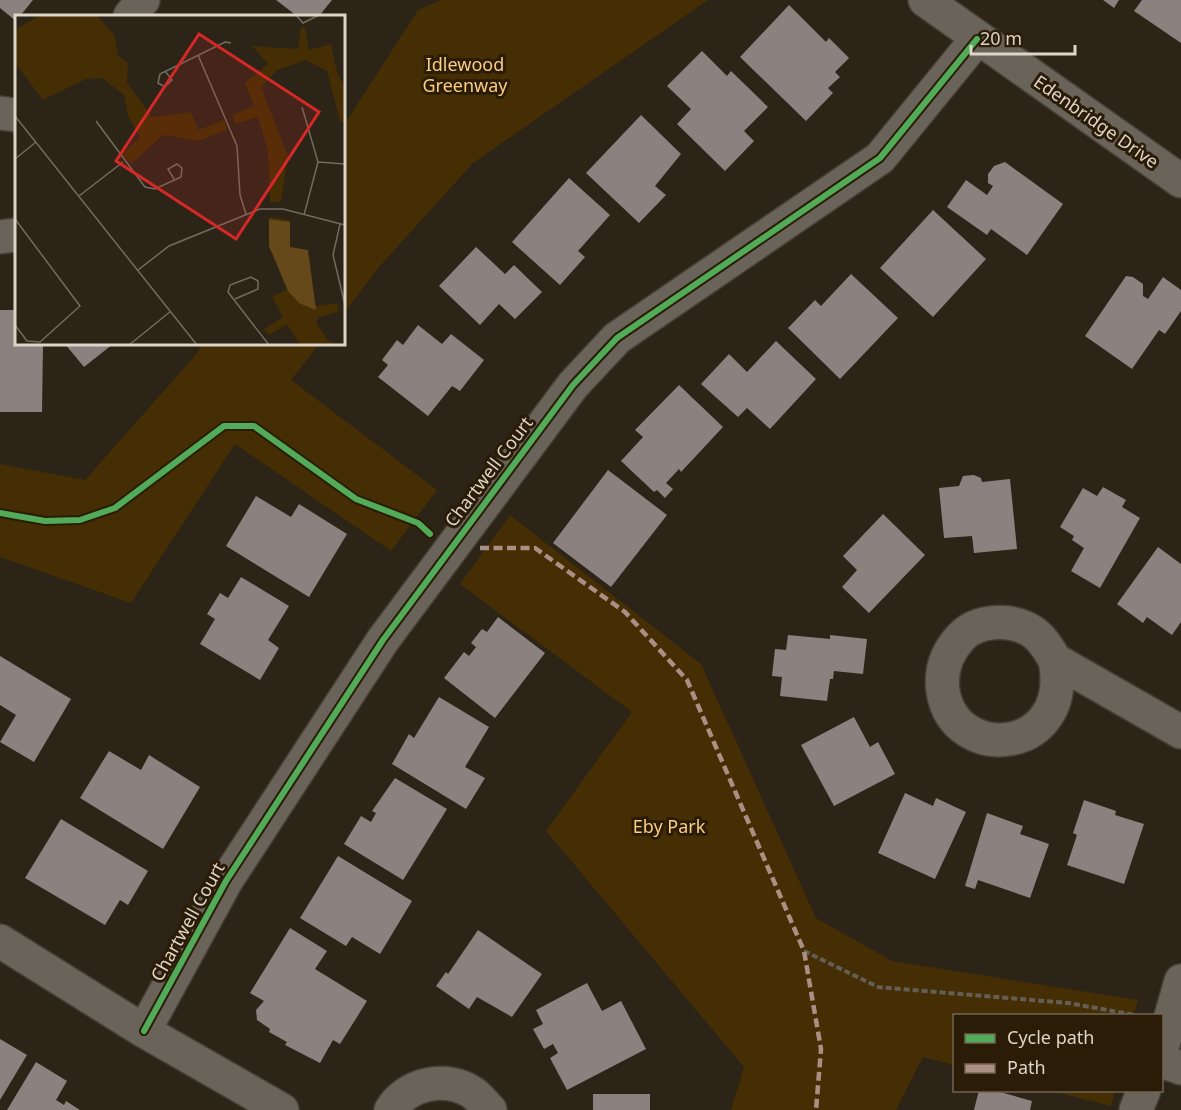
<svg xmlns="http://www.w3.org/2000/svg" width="1181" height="1110" font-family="'Noto Sans',sans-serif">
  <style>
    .green { fill: #452e04 }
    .building { fill: #8b8280 }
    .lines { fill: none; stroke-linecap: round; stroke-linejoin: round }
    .minor-casing { stroke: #443e34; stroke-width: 36 }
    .path { stroke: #645f56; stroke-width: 4; stroke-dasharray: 6 3; stroke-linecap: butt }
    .minor { stroke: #696359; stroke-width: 33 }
    .quiet { stroke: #ac8f84; stroke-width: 4.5; stroke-dasharray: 9 4.5; stroke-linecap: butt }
    .cycleway-casing { stroke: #2a1c06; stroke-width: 10 }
    .cycleway { stroke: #51ab58; stroke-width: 6 }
    .labels { text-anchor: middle; stroke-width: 6; stroke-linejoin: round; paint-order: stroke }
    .park-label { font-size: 18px; fill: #fbcc84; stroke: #2a1c06 }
    .street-label { font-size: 18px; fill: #ded5c8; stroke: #2a1c06 }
    .inset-road { fill: none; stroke: #736b5e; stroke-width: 1.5 }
    .view { fill: #d62828; fill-opacity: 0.15; stroke: #d62828; stroke-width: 3 }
    .inset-edge { fill: none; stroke: #ded5c8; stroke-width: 3 }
  </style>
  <rect width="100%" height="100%" fill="#2c2417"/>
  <!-- green -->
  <g class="green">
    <path d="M 441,0 L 708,0 L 473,163 L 379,267 L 344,313 L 344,125 L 418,10 Z"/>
    <path d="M 203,344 L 319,344 L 291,380 L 437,490 L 391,551 L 235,444 L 131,603 L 0,557 L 0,464 L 85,480 L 193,358 Z"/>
    <path d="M 510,515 L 701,664 L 816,918 L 892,961 L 1138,1000 L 1134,1015 L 954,1016 L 954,1065 L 923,1057 L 896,1110 L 731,1110 L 744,1067 L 546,831 L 632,712 L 460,584 Z"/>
    <path d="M 1052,1091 L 1115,1091 L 1111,1106 Z"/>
  </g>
  <!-- building -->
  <g class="building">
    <path d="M 0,0 L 33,0 L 20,16 L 16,16 L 16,21 L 0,8 Z"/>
    <path d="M 276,0 L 332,0 L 319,16 L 297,16 Z"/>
    <path d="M 1103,0 L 1119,0 L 1114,8 Z"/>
    <path d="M 1142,0 L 1181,0 L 1181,43 L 1134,11 Z"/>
    <path d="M 789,5 L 826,42 L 829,38 L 849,58 L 835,72 L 840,77 L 828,88 L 833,93 L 806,121 L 740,57 Z"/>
    <path d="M 702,51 L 727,76 L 731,71 L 768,107 L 744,131 L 754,141 L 725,171 L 677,124 L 691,109 L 667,86 Z"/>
    <path d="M 641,115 L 681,154 L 655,186 L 666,195 L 639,223 L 586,173 Z"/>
    <path d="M 1005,162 L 1063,204 L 1027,255 L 991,229 L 987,235 L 947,207 L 966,180 L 987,195 L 993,186 L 988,183 L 988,174 L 994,166 Z"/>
    <path d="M 569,178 L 610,215 L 578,251 L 585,257 L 560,285 L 512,242 Z"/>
    <path d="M 933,210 L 986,259 L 933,317 L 880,268 Z"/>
    <path d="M 476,247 L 505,274 L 514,265 L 542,292 L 515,319 L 499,304 L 480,325 L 439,286 Z"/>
    <path d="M 851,274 L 898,318 L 840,379 L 788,328 L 815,300 L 821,306 Z"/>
    <path d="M 1126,276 L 1133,277 L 1143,284 L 1143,296 L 1148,299 L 1163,277 L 1181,290 L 1181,311 L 1165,334 L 1159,330 L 1132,369 L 1085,336 Z"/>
    <path d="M 0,310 L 16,310 L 16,344 L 43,344 L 42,412 L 0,412 Z"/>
    <path d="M 418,325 L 442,344 L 451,334 L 484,360 L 460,391 L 452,386 L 428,416 L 378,377 L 388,365 L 382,360 L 397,340 L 403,345 Z"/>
    <path d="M 776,341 L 816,379 L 770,429 L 747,408 L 738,417 L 701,384 L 729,354 L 747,372 Z"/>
    <path d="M 65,344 L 113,344 L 84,367 Z"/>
    <path d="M 679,385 L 723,427 L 681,472 L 679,469 L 666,483 L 673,489 L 665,498 L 657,490 L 654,492 L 621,461 L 643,437 L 635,430 Z"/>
    <path d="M 608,470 L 667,515 L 611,587 L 553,543 Z"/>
    <path d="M 974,475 L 981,478 L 982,482 L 1010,479 L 1017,549 L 974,553 L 972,536 L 944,538 L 939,488 L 959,486 L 963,476 Z"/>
    <path d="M 1103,487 L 1126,500 L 1122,507 L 1140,518 L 1100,588 L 1071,571 L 1084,548 L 1072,540 L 1074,536 L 1060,527 L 1083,488 L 1097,496 Z"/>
    <path d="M 256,496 L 291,517 L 299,504 L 347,534 L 309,597 L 226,546 Z"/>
    <path d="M 883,514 L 925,555 L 869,613 L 842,587 L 857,570 L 843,556 Z"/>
    <path d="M 1158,547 L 1181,564 L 1181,622 L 1172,635 L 1147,617 L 1143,623 L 1117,604 Z"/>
    <path d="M 241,577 L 289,606 L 268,640 L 279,648 L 260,680 L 200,644 L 215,619 L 207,614 L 220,593 L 228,598 Z"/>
    <path d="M 498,617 L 545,653 L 495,718 L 444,678 L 464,652 L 469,656 L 476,647 L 471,643 L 482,629 L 487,632 Z"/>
    <path d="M 788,635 L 830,639 L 830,635 L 867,639 L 863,674 L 834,671 L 833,679 L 830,679 L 827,701 L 780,696 L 782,677 L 772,676 L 775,649 L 786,650 Z"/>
    <path d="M 0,656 L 71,699 L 34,762 L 0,742 L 16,715 L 0,705 Z"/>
    <path d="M 439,697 L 489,727 L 465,767 L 485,778 L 466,809 L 392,764 L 409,734 L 414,738 Z"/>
    <path d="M 854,717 L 870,747 L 878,742 L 895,774 L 834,806 L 801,745 Z"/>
    <path d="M 109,751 L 141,770 L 149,755 L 200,787 L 163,849 L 80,798 Z"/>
    <path d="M 395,778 L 447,809 L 403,880 L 344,844 L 361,816 L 371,822 L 376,813 L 372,811 Z"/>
    <path d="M 905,793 L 933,806 L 936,798 L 966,812 L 935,879 L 878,853 Z"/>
    <path d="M 1084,800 L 1116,811 L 1115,815 L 1144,824 L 1124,884 L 1067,865 L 1077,835 L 1073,833 Z"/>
    <path d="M 987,813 L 1023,826 L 1020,834 L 1049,844 L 1030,898 L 978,880 L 975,889 L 965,886 Z"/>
    <path d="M 61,819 L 148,871 L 128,905 L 120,900 L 105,925 L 25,878 Z"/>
    <path d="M 338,856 L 412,901 L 380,954 L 352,937 L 346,946 L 300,918 Z"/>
    <path d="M 290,928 L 327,951 L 315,969 L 367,1001 L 340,1044 L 333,1040 L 320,1063 L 285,1045 L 287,1042 L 269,1032 L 270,1029 L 257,1020 L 256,1010 L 264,1001 L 250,993 Z"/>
    <path d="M 478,930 L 542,974 L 512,1017 L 477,997 L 469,1009 L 436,986 L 446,972 L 448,974 Z"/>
    <path d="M 587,983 L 602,1011 L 621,1001 L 646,1049 L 567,1090 L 550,1058 L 558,1053 L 553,1044 L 544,1049 L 533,1029 L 543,1024 L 536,1010 Z"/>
    <path d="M 0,1039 L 27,1055 L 0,1100 Z"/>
    <path d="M 36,1062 L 67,1081 L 56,1100 L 64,1105 L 66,1101 L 80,1110 L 7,1110 Z"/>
    <path d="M 979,1090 L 993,1090 L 1032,1101 L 1030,1110 L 974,1110 Z"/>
    <rect x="593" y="1094" width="57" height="16"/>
  </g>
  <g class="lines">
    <defs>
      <g id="minor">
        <path d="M 925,0 L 1181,181"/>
        <path d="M 130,16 L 143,0"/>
        <path d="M 0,113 L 16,115"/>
        <path d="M 0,237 L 16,235"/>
        <path d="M 1055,660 C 1074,755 954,765 943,691 C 940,670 947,652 961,637 C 978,619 1012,618 1033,632 C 1043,639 1049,650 1055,660 L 1181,732"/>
        <path d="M 0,941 L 144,1031 L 282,1110"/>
        <path d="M 144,1031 L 226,881 L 383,640 L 573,385 L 617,338 L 880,158 L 977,39"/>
        <path d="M 1162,1048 L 1181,981"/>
        <path d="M 1162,1061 L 1181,1068"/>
        <path d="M 391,1110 C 407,1083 447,1075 473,1093 C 479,1097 485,1105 490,1110"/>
        <path d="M 1136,1110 L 1144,1090"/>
      </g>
    </defs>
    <!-- minor casing -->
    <use href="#minor" class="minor-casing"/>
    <!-- path -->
    <path class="path" d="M 804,951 L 878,987 L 1068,1003 L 1135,1015"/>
    <!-- minor -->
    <use href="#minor" class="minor"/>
    <!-- quiet -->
    <path class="quiet" d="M 480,548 L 535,548 L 625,612 L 687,680 L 804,951 L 821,1049 L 816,1110"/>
    <defs>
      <g id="cycleway">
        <path d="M 0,513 L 45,521 L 80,520 L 115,508 L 224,426 L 254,426 L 356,499 L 418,523 L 430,534"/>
        <path d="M 144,1031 L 226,881 L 383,640 L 573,385 L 617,338 L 880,158 L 977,39"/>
      </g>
    </defs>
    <!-- cycleway casing -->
    <use href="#cycleway" class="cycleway-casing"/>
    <!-- cycleway -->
    <use href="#cycleway" class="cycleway"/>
  </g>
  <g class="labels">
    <!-- park labels -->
    <g class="park-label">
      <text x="465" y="71">Idlewood<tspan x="465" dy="21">Greenway</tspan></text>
      <text x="669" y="833">Eby Park</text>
    </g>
    <!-- street labels -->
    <g class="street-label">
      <text transform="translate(1096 122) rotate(35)" y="6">Edenbridge Drive</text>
      <text transform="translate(489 472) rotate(-53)" y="6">Chartwell Court</text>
      <text transform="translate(188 922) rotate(-61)" y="6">Chartwell Court</text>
    </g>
  </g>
  <!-- overview -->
  <g transform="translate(15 15)">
    <rect width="330" height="330" fill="#2c2417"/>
    <path d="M 26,0 L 82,0 L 100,21 L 103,41 L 113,48 L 112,68 L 137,102 L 176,97 L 183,115 L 209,105 L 212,115 L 183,126 L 148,120 L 116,149 L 107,139 L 125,122 L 113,101 L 109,80 L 87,63 L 71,64 L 28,85 L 0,48 L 0,15 ZM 286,12 L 290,12 L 294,35 L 316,29 L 322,57 L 330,73 L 330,108 L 325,106 L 312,56 L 291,45 L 262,55 L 246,72 L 273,141 L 266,187 L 255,187 L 253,136 L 243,102 L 220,109 L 217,100 L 239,91 L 230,68 L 253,49 L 237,31 L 283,34 ZM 255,202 L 274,205 L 271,236 L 290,251 L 301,291 L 322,288 L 324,297 L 304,302 L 301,307 L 313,326 L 323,330 L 285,330 L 272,309 L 254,320 L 249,314 L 268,302 L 257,282 L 273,274 L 257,229 Z" fill="#452e04"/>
    <path d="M 254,204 L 275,207 L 275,232 L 293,235 L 301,295 L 284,288 L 273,276 L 254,231 Z" fill="#66491a"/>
    <path class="inset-road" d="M 281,0 L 288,8 L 304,0M 183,40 L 222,131 L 225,180 L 231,199M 150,56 L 157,65 L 150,72 L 143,68 L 145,59 L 210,27 L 216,28M 287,92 L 303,147 L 289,200M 0,101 L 182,330M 81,106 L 130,172 L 140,174 L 166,162 L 167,153 L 162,149 L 153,154 L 159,164M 0,144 L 21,127M 303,147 L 330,149M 64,181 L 108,147M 0,204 L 65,291 L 25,327 L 12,326 L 0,310M 325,209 L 318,240 L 330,290M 123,255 L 154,231 L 245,194 L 268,194 L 330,210M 220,284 L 243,274 L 243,266 L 236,262 L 215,270 L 213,277 L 254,330M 114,330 L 156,296"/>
    <path class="view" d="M 184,19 L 304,97 L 221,224 L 101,146 Z"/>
    <rect width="330" height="330" class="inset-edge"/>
  </g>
  <!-- legend -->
  <rect x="953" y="1014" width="210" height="78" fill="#2a1c06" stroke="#726654" stroke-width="1.5"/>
  <rect x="965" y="1034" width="30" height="9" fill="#51ab58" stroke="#726654" stroke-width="1.5"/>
  <text x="1007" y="1044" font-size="18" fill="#ded5c8">Cycle path</text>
  <rect x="965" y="1064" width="30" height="9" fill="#ac8f84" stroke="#726654" stroke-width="1.5"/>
  <text x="1007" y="1074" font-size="18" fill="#ded5c8">Path</text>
  <!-- scale -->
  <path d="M971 45v9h104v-9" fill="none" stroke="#ded5c8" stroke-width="3"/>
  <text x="980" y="45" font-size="18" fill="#ded5c8" stroke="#2a1c06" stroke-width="4.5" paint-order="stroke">20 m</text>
</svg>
